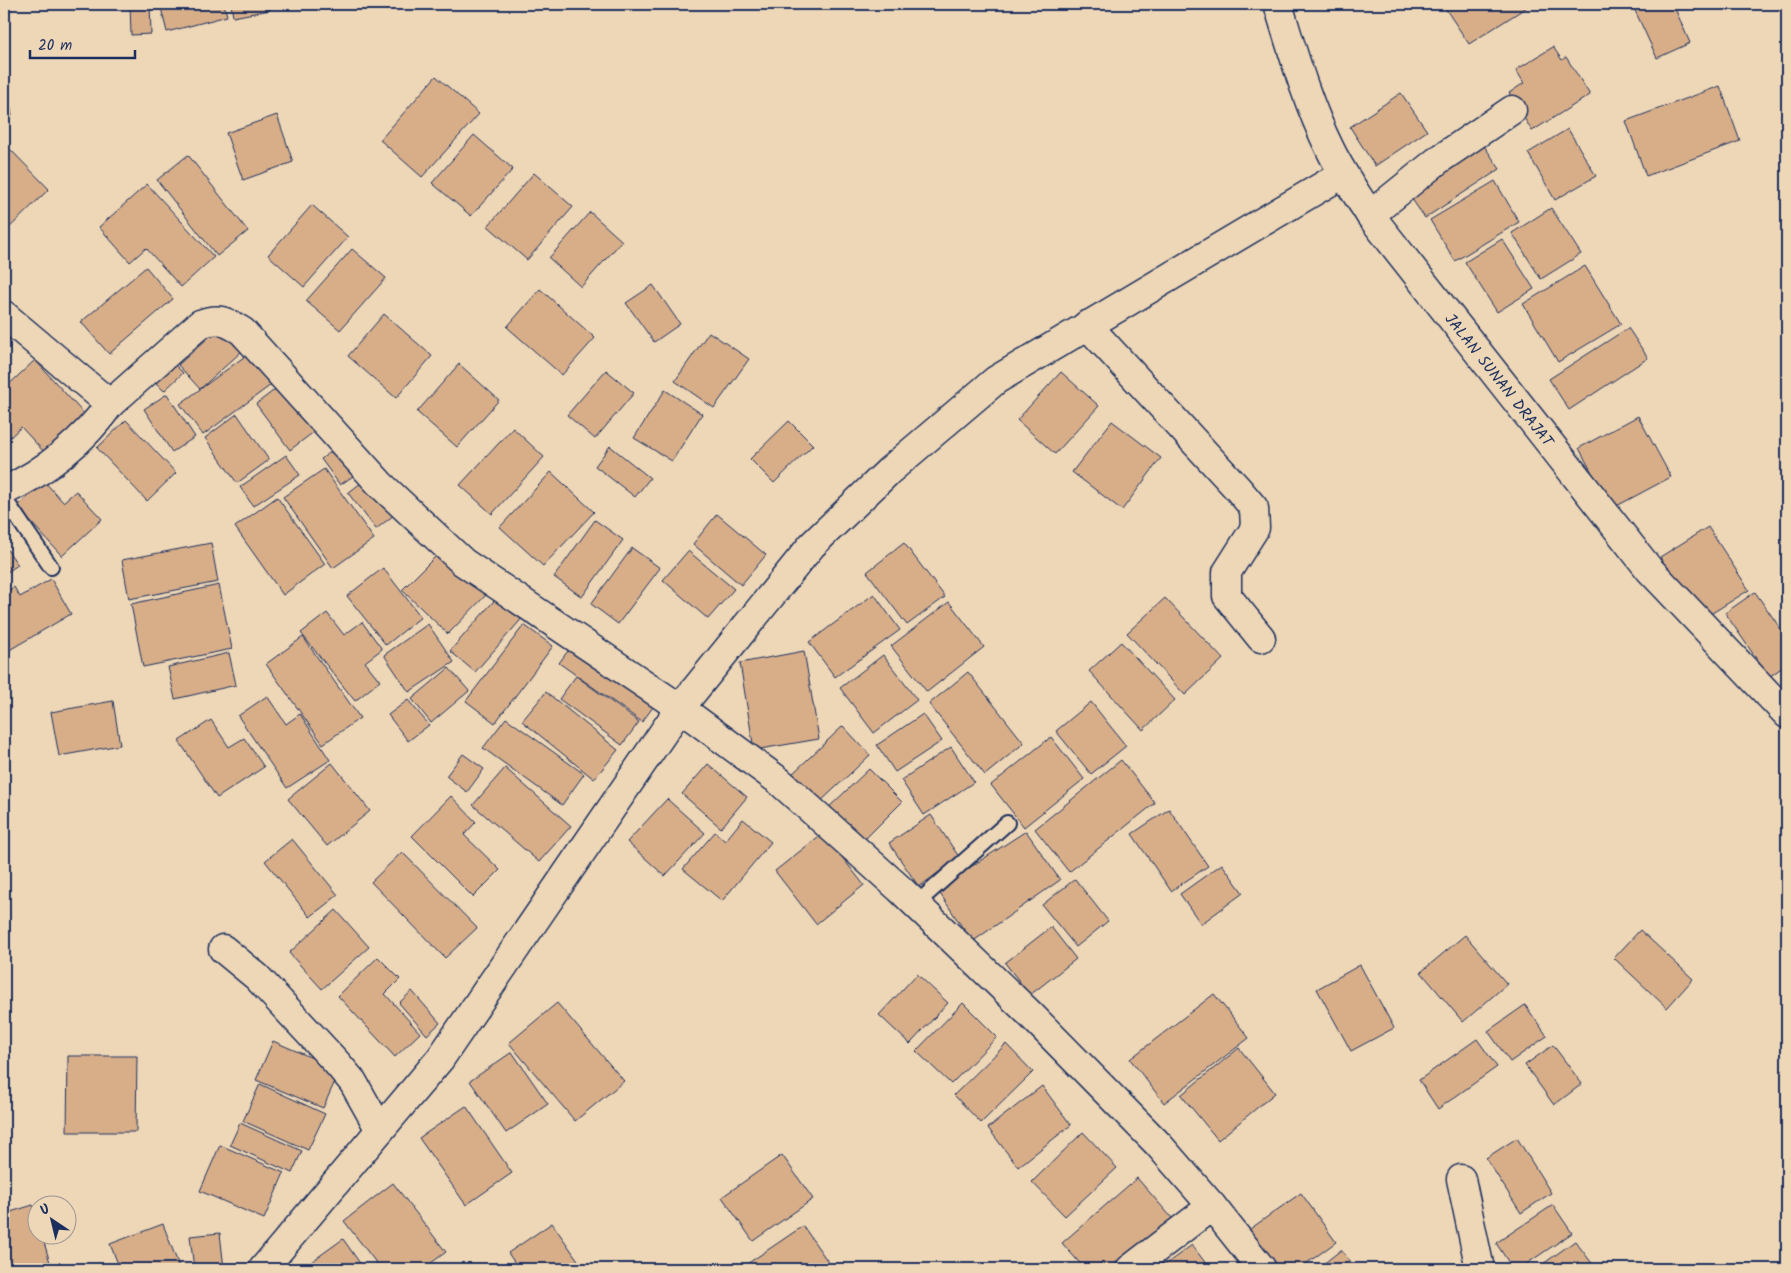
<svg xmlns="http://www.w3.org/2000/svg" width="1791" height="1273" font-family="Kalam,sans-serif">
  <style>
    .building { fill: #d8ae89; stroke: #1b2f5e }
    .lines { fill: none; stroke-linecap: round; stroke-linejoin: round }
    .service-casing { stroke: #1b2f5e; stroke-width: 18 }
    .minor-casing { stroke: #1b2f5e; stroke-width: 31 }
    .service { stroke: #eed7b7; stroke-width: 14 }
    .minor { stroke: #eed7b7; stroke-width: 28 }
    .labels { text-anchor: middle; stroke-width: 4; stroke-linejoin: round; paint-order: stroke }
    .street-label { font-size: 16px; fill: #1b2f5e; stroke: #eed7b7 }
  </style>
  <rect width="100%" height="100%" fill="#eed7b7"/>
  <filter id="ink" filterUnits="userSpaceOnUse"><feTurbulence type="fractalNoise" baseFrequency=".02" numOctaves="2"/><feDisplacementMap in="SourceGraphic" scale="10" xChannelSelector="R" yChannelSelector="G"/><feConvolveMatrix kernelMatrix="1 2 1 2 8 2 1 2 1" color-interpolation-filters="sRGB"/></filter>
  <g filter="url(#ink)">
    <!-- building -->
    <g class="building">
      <path d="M 130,4 L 150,4 L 151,34 L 131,35 Z"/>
      <path d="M 160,4 L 224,4 L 227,16 L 167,32 Z"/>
      <path d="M 231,4 L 269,4 L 270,10 L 233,17 Z"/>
      <path d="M 1445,4 L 1525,4 L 1527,7 L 1469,44 L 1443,5 Z"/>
      <path d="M 1632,4 L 1673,4 L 1690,43 L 1657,58 Z"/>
      <path d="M 1553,47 L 1562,60 L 1566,57 L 1590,95 L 1532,131 L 1509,93 L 1524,83 L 1516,70 Z"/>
      <path d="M 4,62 L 12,116 L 4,117 Z"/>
      <path d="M 436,76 L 479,114 L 422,177 L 380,140 Z"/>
      <path d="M 1720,86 L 1740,141 L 1646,176 L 1626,121 Z"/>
      <path d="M 1401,93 L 1427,131 L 1375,166 L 1350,127 Z"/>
      <path d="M 277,115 L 293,162 L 243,180 L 226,133 Z"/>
      <path d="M 1568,129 L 1596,176 L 1555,200 L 1528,153 Z"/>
      <path d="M 474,135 L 513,169 L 471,216 L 432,183 Z"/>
      <path d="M 1480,140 L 1500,169 L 1425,218 L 1405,189 Z"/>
      <path d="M 6,145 L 49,189 L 4,233 L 4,147 Z"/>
      <path d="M 188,155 L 248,231 L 217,256 L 157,180 Z"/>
      <path d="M 534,173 L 573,207 L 527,260 L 488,226 Z"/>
      <path d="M 1495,181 L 1519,222 L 1455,261 L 1430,220 Z"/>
      <path d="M 147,184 L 214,257 L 181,287 L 146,248 L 130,262 L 99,227 Z"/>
      <path d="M 312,205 L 348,237 L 304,287 L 268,255 Z"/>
      <path d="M 1551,208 L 1581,254 L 1541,279 L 1512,233 Z"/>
      <path d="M 590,212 L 622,241 L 581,287 L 549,258 Z"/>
      <path d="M 1502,239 L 1534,289 L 1497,312 L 1465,262 Z"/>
      <path d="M 352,249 L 386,278 L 340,330 L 306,301 Z"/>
      <path d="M 1585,266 L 1621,324 L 1558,362 L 1523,304 Z"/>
      <path d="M 146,267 L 173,299 L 109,354 L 81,322 Z"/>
      <path d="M 653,285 L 680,324 L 654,342 L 626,303 Z"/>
      <path d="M 540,289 L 595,338 L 562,375 L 507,327 Z"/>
      <path d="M 384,314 L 432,356 L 396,398 L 348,356 Z"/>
      <path d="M 219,328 L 241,352 L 200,389 L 178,365 Z"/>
      <path d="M 1628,328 L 1648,358 L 1569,410 L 1549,379 Z"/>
      <path d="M 709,332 L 749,359 L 714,408 L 675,381 Z"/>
      <path d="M 252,351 L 275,382 L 203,435 L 180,404 Z"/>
      <path d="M 169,359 L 183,373 L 164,391 L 150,377 Z"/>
      <path d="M 35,360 L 85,415 L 44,452 L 21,427 L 4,443 L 4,389 Z"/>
      <path d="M 459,364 L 499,400 L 457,447 L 417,412 Z"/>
      <path d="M 606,370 L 634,393 L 595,439 L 567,415 Z"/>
      <path d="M 1061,372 L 1099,406 L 1055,454 L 1017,420 Z"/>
      <path d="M 285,382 L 319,428 L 290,450 L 256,404 Z"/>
      <path d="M 665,390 L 702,414 L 672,461 L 634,438 Z"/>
      <path d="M 167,394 L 195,437 L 172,452 L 144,409 Z"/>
      <path d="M 237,414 L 269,460 L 237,483 L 205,438 Z"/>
      <path d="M 1638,416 L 1671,477 L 1611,509 L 1579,448 Z"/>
      <path d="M 126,420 L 176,473 L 147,501 L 97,448 Z"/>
      <path d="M 789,421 L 813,445 L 774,483 L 750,459 Z"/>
      <path d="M 1112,421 L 1161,458 L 1122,510 L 1072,472 Z"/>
      <path d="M 513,428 L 544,457 L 492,514 L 460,485 Z"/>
      <path d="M 339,446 L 359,472 L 340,485 L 321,459 Z"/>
      <path d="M 610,446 L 650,478 L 635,497 L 595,466 Z"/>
      <path d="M 286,455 L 300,475 L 253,506 L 240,487 Z"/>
      <path d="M 324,469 L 374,539 L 333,568 L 283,497 Z"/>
      <path d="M 551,472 L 594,512 L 543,566 L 500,527 Z"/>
      <path d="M 366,479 L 394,515 L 376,529 L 348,493 Z"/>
      <path d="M 44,481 L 63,502 L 76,491 L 102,519 L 62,556 L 17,507 Z"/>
      <path d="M 277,497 L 325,564 L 283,595 L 235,527 Z"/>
      <path d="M 717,514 L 766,555 L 741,585 L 693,544 Z"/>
      <path d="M 595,520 L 623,540 L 582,597 L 554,577 Z"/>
      <path d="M 1708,527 L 1749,590 L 1701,620 L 1660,557 Z"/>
      <path d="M 211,543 L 218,582 L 129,599 L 122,560 Z"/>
      <path d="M 904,543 L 945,597 L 907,625 L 867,572 Z"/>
      <path d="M 4,545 L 18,565 L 4,574 Z"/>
      <path d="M 632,548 L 660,568 L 618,624 L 591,604 Z"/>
      <path d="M 441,551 L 486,595 L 448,634 L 402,590 Z"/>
      <path d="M 688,551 L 734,589 L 708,619 L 663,580 Z"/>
      <path d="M 383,568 L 421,617 L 386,645 L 347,596 Z"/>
      <path d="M 51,579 L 71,614 L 6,652 L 4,647 L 4,593 L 14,587 L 20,597 Z"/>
      <path d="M 219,585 L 232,649 L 143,667 L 131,604 Z"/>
      <path d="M 1755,592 L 1787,638 L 1787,664 L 1769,677 L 1725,613 Z"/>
      <path d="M 500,594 L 525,615 L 475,672 L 450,651 Z"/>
      <path d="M 874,594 L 900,630 L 835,677 L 809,642 Z"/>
      <path d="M 1165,598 L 1223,659 L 1185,695 L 1127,633 Z"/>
      <path d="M 949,602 L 984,647 L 927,692 L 891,646 Z"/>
      <path d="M 327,613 L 344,635 L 362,622 L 382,649 L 365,662 L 380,681 L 355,701 L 301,633 Z"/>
      <path d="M 428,624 L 454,662 L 409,692 L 384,655 Z"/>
      <path d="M 524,625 L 553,646 L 495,723 L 466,701 Z"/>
      <path d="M 303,637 L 360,718 L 323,744 L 266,664 Z"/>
      <path d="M 576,640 L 659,699 L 642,722 L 559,663 Z"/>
      <path d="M 1121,642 L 1175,700 L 1143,730 L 1089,671 Z"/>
      <path d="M 804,651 L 819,739 L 754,750 L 740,663 Z"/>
      <path d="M 229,653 L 236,685 L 175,699 L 168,667 Z"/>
      <path d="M 883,655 L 917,700 L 874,733 L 840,688 Z"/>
      <path d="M 449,668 L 469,691 L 431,723 L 412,699 Z"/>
      <path d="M 968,672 L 1024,743 L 985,775 L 929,704 Z"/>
      <path d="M 576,676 L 639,722 L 622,745 L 559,699 Z"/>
      <path d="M 546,692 L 618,750 L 594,779 L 522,721 Z"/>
      <path d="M 267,696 L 286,724 L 300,714 L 330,760 L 287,788 L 238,716 Z"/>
      <path d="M 408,700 L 429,725 L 408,741 L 388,715 Z"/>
      <path d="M 113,701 L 120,745 L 59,756 L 51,712 Z"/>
      <path d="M 1091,702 L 1126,746 L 1091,774 L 1056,731 Z"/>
      <path d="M 923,714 L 942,741 L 895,772 L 877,745 Z"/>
      <path d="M 506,718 L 584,774 L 562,805 L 483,748 Z"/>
      <path d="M 211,720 L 229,747 L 244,738 L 264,767 L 217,798 L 179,741 Z"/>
      <path d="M 843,726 L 870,755 L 818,804 L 791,775 Z"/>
      <path d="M 1051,737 L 1084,779 L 1024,827 L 991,785 Z"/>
      <path d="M 951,747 L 974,782 L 924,815 L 901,780 Z"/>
      <path d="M 463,754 L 484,769 L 467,792 L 446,776 Z"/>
      <path d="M 1121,760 L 1155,803 L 1069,872 L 1035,829 Z"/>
      <path d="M 332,763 L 370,811 L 327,846 L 288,799 Z"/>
      <path d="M 708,764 L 747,797 L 721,828 L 682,794 Z"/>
      <path d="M 505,768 L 571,826 L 539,862 L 473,805 Z"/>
      <path d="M 869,769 L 902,802 L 858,846 L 824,812 Z"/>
      <path d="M 451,796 L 476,822 L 464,835 L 500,870 L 473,897 L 412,836 Z"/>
      <path d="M 667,799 L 705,833 L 665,876 L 627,842 Z"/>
      <path d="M 1169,809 L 1208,866 L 1171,891 L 1132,834 Z"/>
      <path d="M 931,815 L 959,857 L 919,887 L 889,843 Z"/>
      <path d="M 743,819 L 771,842 L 722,901 L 683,869 L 715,832 L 725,841 Z"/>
      <path d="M 1026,831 L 1060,880 L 972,942 L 937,889 Z"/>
      <path d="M 823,833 L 864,885 L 816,924 L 775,871 Z"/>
      <path d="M 292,839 L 338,895 L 310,917 L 265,861 Z"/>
      <path d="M 402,852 L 477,928 L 445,958 L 371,882 Z"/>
      <path d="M 1222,864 L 1243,893 L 1201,924 L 1180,894 Z"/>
      <path d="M 1075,879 L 1108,921 L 1076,947 L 1042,905 Z"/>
      <path d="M 336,910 L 369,947 L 322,989 L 289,953 Z"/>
      <path d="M 1051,927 L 1076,959 L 1030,995 L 1005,963 Z"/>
      <path d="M 1640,930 L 1693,979 L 1667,1008 L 1614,958 Z"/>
      <path d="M 1465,935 L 1507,984 L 1463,1022 L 1421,972 Z"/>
      <path d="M 378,957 L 400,979 L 385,994 L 420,1033 L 395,1057 L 338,996 Z"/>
      <path d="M 1360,965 L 1394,1028 L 1351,1051 L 1317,989 Z"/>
      <path d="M 917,974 L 948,1003 L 910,1044 L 879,1015 Z"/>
      <path d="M 412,991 L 440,1023 L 427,1035 L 399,1003 Z"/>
      <path d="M 1214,994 L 1249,1038 L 1164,1103 L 1130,1059 Z"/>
      <path d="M 557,1003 L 624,1081 L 575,1121 L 509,1043 Z"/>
      <path d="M 963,1003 L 997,1037 L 951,1084 L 916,1051 Z"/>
      <path d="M 1525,1005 L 1547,1036 L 1510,1062 L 1488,1031 Z"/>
      <path d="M 1477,1039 L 1497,1067 L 1438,1109 L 1419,1080 Z"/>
      <path d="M 273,1041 L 340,1070 L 323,1108 L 256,1080 Z"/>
      <path d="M 1006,1044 L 1033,1072 L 981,1123 L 954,1095 Z"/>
      <path d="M 1553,1045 L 1582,1084 L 1554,1105 L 1525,1065 Z"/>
      <path d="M 1239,1048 L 1275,1093 L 1218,1140 L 1181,1095 Z"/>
      <path d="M 512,1052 L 548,1104 L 506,1133 L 470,1081 Z"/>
      <path d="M 68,1056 L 137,1056 L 136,1132 L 67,1132 Z"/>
      <path d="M 260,1084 L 325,1114 L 308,1150 L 243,1121 Z"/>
      <path d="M 1042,1086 L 1071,1125 L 1018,1167 L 988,1128 Z"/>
      <path d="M 466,1106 L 512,1173 L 466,1205 L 419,1138 Z"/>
      <path d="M 240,1123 L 302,1151 L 292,1173 L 230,1145 Z"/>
      <path d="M 1083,1132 L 1117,1168 L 1065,1216 L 1032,1182 Z"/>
      <path d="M 1517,1138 L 1551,1193 L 1521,1213 L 1486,1158 Z"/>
      <path d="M 220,1145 L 284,1173 L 264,1219 L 200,1191 Z"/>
      <path d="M 782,1155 L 813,1199 L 753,1241 L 722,1197 Z"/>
      <path d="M 1137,1178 L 1172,1218 L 1113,1269 L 1085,1269 L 1062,1243 Z"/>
      <path d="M 393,1183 L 446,1252 L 423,1269 L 381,1269 L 344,1221 Z"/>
      <path d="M 1301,1193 L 1336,1242 L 1299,1269 L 1269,1269 L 1243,1234 Z"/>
      <path d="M 33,1205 L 38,1220 L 38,1236 L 42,1236 L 52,1269 L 4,1269 L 4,1214 Z"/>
      <path d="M 1553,1205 L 1572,1233 L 1519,1269 L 1513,1269 L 1496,1243 Z"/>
      <path d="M 552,1223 L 584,1269 L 519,1269 L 508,1253 Z"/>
      <path d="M 163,1224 L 180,1269 L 120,1269 L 110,1244 Z"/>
      <path d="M 803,1226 L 833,1269 L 746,1269 L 744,1266 Z"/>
      <path d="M 220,1233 L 224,1269 L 194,1269 L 190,1236 Z"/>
      <path d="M 343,1239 L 364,1269 L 310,1269 L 307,1265 Z"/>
      <path d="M 1575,1241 L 1594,1266 L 1591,1269 L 1536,1269 Z"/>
      <path d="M 1192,1245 L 1210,1269 L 1159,1269 Z"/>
      <path d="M 1341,1250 L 1357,1269 L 1317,1269 Z"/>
    </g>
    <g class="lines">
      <defs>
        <g id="service">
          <path d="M 4,498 L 51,567"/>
          <path d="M 916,904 L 1007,823"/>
        </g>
        <g id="minor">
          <path id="s1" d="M 1278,4 C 1293,53 1307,103 1330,149 C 1341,172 1356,193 1370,215 L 1649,569 L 1787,714"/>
          <path d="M 1370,215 L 1437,161 L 1512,110"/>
          <path d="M 4,315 L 110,404 L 200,324 C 219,317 225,321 242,331 L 380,484 L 463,562 L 680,708 L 779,781 L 900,889 L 1029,1013 L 1158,1144 L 1212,1206 L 1262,1269"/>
          <path d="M 1087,325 L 1238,489 L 1254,508 L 1255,528 L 1227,572 L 1227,596 L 1261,638"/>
          <path d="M 4,491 C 45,472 84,441 110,404"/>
          <path d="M 223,949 L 257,977 L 336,1062 L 353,1082 L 380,1130"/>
          <path d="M 1461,1179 L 1480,1269"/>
          <path d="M 263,1269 L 440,1059 L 680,708 L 812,545 L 890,470 L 996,380 L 1343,174"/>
          <path d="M 1130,1269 L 1212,1206"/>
        </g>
      </defs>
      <!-- service casing -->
      <use href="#service" class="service-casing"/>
      <!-- minor casing -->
      <use href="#minor" class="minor-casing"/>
      <!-- service -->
      <use href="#service" class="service"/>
      <!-- minor -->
      <use href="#minor" class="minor"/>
    </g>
  </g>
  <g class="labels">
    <!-- street labels -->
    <g class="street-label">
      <text dy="6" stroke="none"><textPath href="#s1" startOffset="441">JALAN SUNAN DRAJAT</textPath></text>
    </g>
  </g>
  <!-- margin -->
  <rect width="1791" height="1273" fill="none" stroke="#eed7b7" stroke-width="20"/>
  <rect x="10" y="10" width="1771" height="1253" fill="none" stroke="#1b2f5e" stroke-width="2" filter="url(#ink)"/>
  <!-- north arrow -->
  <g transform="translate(52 1220) rotate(325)"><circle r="24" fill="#eed7b7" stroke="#9a9493"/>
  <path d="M0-4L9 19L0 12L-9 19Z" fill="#1b2f5e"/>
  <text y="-8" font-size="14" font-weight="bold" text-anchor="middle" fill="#1b2f5e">U</text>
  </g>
  <!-- scale -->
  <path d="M30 50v8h105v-8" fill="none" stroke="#1b2f5e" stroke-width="2.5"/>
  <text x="38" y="50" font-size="15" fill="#1b2f5e" stroke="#eed7b7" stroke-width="4" paint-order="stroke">20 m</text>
</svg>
